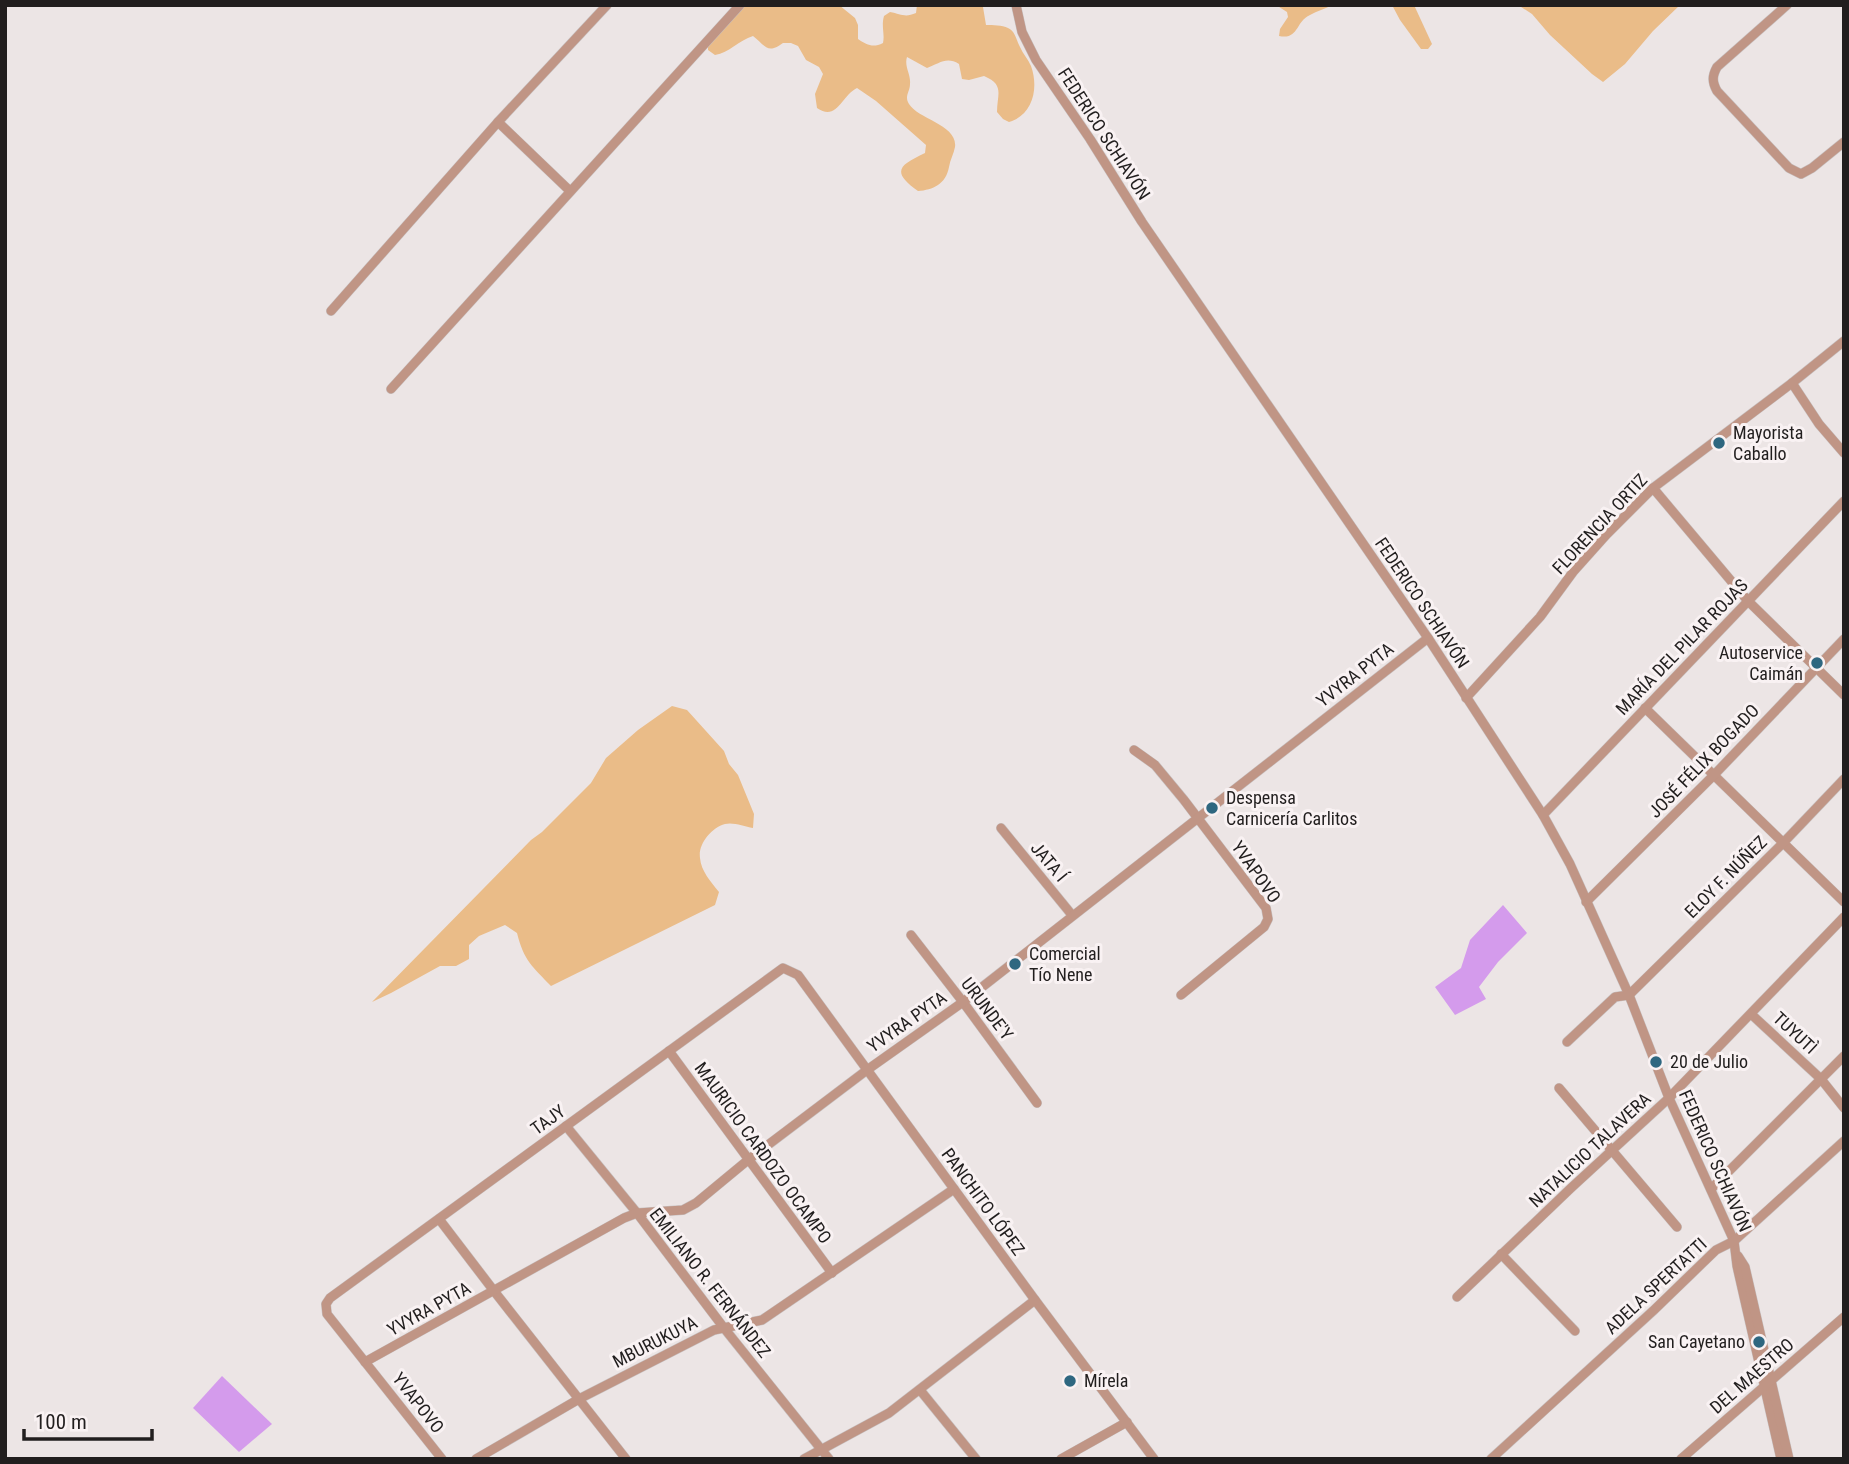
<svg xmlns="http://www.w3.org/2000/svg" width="1849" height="1464" font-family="'Roboto Condensed',sans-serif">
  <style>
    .green { fill: #eabc88 }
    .water { fill: #d49bec }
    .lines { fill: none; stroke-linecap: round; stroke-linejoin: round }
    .minor-casing { stroke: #c7c1c1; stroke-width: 10 }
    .minor { stroke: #c09585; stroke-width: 9 }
    .poi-dot { fill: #2e6780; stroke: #f9f2f3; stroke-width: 2.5 }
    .labels { text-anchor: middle; stroke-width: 6; stroke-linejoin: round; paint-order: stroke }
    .street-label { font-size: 18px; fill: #211e1e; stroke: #f9f2f3 }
    .poi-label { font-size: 18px; fill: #211e1e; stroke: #f9f2f3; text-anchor: start }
  </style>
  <rect width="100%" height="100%" fill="#ece5e5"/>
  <!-- green -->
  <g class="green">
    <path d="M 738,5 L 839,5 L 855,18 L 858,25 L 858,39 C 867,45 873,48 883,43 C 885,34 881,26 884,16 L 890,12 C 901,14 905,18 916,13 L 917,5 L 981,5 L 983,7 L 986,25 C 993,25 1002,25 1008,28 C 1016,32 1016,40 1020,47 C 1023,54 1028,59 1031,66 C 1039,88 1033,115 1009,122 L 1003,119 L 997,112 C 997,94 1005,85 984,76 L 969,80 L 962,79 L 959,64 C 946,56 939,64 927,68 L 907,57 C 904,67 911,74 910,84 C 910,92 904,96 909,104 C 918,119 958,125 955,147 C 954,153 950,160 949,167 C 946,184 933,190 918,191 C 890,171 900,165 925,153 L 926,145 L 876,101 L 857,88 C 842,95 837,122 817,108 L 815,94 L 823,74 L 819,67 L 806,60 L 798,46 L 791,43 L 783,43 C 767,55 765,45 753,36 C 739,40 729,53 715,55 L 708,50 L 708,40 Z"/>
    <path d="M 1276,5 L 1332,5 C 1325,9 1317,11 1310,15 C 1295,22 1299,40 1279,36 L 1280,29 L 1288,17 L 1287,12 Z"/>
    <path d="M 1392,5 L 1414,5 L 1432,44 L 1428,49 L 1421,49 L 1400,20 Z"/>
    <path d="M 1518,5 L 1680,5 L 1653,31 L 1625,64 L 1603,82 L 1592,74 L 1550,35 L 1532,14 Z"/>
    <path d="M 672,706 L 687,710 L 724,751 L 729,764 L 738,775 L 754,814 L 753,828 C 744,826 733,822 725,824 C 711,828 698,844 700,858 C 701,871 711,882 719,892 L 715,905 L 551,986 C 532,966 524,961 517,933 L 505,925 L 479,936 L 469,945 L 469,959 L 456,966 L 440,966 L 391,993 L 372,1002 L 531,840 L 542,832 L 591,783 L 606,758 L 638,730 Z"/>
  </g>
  <!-- water -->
  <g class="water">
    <path d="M 1503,905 L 1527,933 L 1498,962 L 1479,987 L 1486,999 L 1455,1015 L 1435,987 L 1461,968 L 1470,940 Z"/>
    <path d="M 222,1376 L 272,1424 L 239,1452 L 193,1408 Z"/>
  </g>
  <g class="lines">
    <defs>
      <g id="minor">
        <path d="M 1016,5 L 1022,32 L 1036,60 L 1090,139 L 1142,222 L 1428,638 L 1543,815 L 1570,864 L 1629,995 L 1669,1098 L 1734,1241 L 1737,1266 L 1781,1459"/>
        <path d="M 1787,5 L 1717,67 C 1712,76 1712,82 1717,91 L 1789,168 L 1801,174 L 1812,168 L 1844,142"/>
        <path d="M 498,122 L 570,191"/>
        <path d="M 331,311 L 498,122 L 607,5"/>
        <path d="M 1792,383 L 1819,424 L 1844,453"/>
        <path d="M 391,389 L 740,5"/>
        <path d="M 1653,488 L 1748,601 L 1844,695"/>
        <path d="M 1466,698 L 1540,617 L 1573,572 L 1607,534 L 1653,488 L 1792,383 L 1844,341"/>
        <path d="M 1645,708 L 1844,902"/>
        <path d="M 1134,750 L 1155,765 L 1184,800 L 1266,908 L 1268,919 L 1264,927 L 1181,995"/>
        <path d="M 1543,815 L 1844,501"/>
        <path d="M 1001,828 L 1072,915"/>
        <path d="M 1586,902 L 1714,775 L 1844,639"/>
        <path d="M 911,935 L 963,1002 L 1037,1103"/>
        <path d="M 1751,1014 L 1821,1079 L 1844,1108"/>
        <path d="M 1567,1042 L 1615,997 L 1629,995 L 1784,842 L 1844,779"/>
        <path d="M 669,1051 L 832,1273"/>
        <path d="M 1559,1088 L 1677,1227"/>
        <path d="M 566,1126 L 637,1213 L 724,1328 L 829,1459"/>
        <path d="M 1711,1189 L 1844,1056"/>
        <path d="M 439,1219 L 494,1291 L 626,1459"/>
        <path d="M 1501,1254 L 1575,1331"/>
        <path d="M 1738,1256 L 1745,1267 L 1789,1459"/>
        <path d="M 1457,1297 L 1571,1188 L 1669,1098 L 1844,917"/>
        <path d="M 365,1362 L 624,1218 L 637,1213 L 683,1210 L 696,1203 L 748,1160 L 867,1070 L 963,1002 L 1428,638"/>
        <path d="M 920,1390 L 976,1459"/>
        <path d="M 442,1459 L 327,1314 L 326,1304 L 330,1298 L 783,968 L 798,975 L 1035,1300 L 1154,1459"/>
        <path d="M 476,1459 L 579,1399 L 714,1330 L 762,1320 L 954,1189"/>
        <path d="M 804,1459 L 889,1413 L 1035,1300"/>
        <path d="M 1061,1459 L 1127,1422"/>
        <path d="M 1491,1459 L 1654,1310 L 1716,1250 L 1734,1241 L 1844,1141"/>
        <path d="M 1681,1459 L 1844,1317"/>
      </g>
    </defs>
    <!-- minor casing -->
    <use href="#minor" class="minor-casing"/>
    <!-- minor -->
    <use href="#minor" class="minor"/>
  </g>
  <!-- markers -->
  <g class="poi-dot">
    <circle cx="1719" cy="443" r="7"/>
    <circle cx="1817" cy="663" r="7"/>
    <circle cx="1212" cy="808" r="7"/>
    <circle cx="1015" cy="964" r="7"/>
    <circle cx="1656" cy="1062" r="7"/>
    <circle cx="1759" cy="1342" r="7"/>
    <circle cx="1070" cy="1381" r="7"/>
  </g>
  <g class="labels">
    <!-- street labels -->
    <g class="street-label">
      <text transform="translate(1104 134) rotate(57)" y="6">FEDERICO SCHIAVÓN</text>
      <text transform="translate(1600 524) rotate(-47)" y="6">FLORENCIA ORTIZ</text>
      <text transform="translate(1422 603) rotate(56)" y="6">FEDERICO SCHIAVÓN</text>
      <text transform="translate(1682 647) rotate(-46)" y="6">MARÍA DEL PILAR ROJAS</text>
      <text transform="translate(1355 675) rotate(-38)" y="6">YVYRA PYTA</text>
      <text transform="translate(1704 761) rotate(-46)" y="6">JOSÉ FÉLIX BOGADO</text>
      <text transform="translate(1049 862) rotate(50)" y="6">JATA Í</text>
      <text transform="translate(1256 872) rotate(55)" y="6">YVAPOVO</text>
      <text transform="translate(1726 877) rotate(-45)" y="6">ELOY F. NÚÑEZ</text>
      <text transform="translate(987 1009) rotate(53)" y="6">URUNDE'Y</text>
      <text transform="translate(907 1022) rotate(-35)" y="6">YVYRA PYTA</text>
      <text transform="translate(1795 1033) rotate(43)" y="6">TUYUTÌ</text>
      <text transform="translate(548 1120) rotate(-36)" y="6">TAJY</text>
      <text transform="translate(1590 1150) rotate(-43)" y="6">NATALICIO TALAVERA</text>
      <text transform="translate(763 1153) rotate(54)" y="6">MAURICIO CARDOZO OCAMPO</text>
      <text transform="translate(1715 1161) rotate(66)" y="6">FEDERICO SCHIAVÓN</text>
      <text transform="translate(983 1202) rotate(54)" y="6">PANCHITO LÓPEZ</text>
      <text transform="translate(710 1283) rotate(52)" y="6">EMILIANO R. FERNÁNDEZ</text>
      <text transform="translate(1656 1286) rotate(-43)" y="6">ADELA SPERTATTI</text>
      <text transform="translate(429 1309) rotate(-29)" y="6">YVYRA PYTA</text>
      <text transform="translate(655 1342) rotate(-27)" y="6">MBURUKUYA</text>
      <text transform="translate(1752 1376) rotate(-41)" y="6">DEL MAESTRO</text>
      <text transform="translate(418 1403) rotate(52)" y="6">YVAPOVO</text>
    </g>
    <!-- poi labels -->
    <g class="poi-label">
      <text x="1733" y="439">Mayorista<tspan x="1733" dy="21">Caballo</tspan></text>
      <text x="1803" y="659" text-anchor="end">Autoservice<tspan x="1803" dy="21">Caimán</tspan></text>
      <text x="1226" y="804">Despensa<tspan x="1226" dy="21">Carnicería Carlitos</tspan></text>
      <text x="1029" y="960">Comercial<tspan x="1029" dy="21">Tío Nene</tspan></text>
      <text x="1670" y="1068">20 de Julio</text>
      <text x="1745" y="1348" text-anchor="end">San Cayetano</text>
      <text x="1084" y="1387">Mírela</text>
    </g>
  </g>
  <!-- border -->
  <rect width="1849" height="1464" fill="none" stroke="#211e1e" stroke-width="14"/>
  <!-- scale -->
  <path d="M24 1429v10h128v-10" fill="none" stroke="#211e1e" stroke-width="3.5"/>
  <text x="35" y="1429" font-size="21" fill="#211e1e" stroke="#f9f2f3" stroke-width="5" paint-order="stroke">100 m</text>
</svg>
